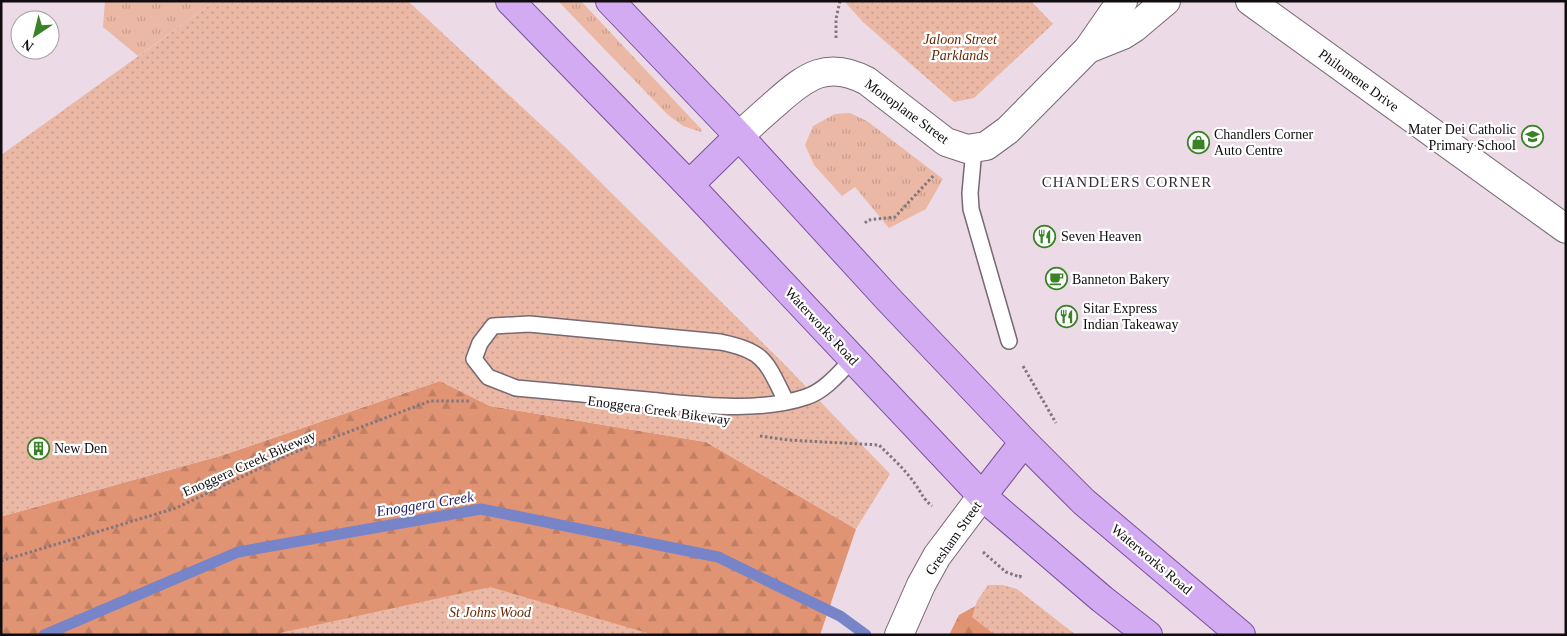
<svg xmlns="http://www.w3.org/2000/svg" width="1567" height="636" font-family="Georgia,serif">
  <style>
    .grass { fill: url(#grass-tufts) }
    .forest { fill: url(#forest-firs) }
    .park { fill: url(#park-dots) }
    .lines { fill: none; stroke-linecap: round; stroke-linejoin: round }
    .stream { stroke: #7884c8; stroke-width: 11 }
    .lane-casing { stroke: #776872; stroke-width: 18 }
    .street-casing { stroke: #776872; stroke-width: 30 }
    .primary-casing { stroke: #7b4f9d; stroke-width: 30 }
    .path { stroke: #81767d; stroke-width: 3; stroke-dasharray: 2.5 2.5; stroke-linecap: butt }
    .lane { stroke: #fff; stroke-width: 15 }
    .street { stroke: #fff; stroke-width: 28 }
    .primary { stroke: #d2abf2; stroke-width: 28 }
    .labels { text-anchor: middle; stroke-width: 4.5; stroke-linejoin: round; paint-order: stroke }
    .park-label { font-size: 14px; font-style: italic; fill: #6a2600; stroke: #fff }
    .street-label { font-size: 14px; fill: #110c0f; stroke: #fff }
    .poi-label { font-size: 14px; fill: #110c0f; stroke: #fff; text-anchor: start }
    .neighbourhood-label { font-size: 15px; letter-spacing: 1px; fill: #3a2d36; stroke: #fff }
    .water-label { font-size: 15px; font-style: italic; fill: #232373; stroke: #fff }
  </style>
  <defs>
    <pattern id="grass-tufts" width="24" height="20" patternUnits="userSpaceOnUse" patternTransform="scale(1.25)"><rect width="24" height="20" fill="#eab8a4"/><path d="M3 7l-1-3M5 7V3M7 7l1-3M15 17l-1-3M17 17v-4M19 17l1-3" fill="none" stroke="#c89d8c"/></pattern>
    <pattern id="forest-firs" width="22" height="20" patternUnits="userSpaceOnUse" patternTransform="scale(1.25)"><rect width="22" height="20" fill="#e19474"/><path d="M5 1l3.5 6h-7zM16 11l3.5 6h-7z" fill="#c07e63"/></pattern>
    <pattern id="park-dots" width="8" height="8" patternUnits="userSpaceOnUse" patternTransform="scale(1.25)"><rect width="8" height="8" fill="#eab8a4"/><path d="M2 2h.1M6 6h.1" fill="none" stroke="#c89d8c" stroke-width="1.8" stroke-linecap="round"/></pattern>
  </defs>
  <rect width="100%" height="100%" fill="#ecdbe6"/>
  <!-- grass -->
  <g class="grass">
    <path d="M 105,1 L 215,1 L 138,56 L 103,27 Z"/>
    <path d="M 558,1 L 581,1 L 702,130 L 701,132 L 683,126 L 668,115 Z"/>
    <path d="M 850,113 L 867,121 L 943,179 L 926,209 L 889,228 L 855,187 L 842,196 L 814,165 L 805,145 L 813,126 L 835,114 Z"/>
  </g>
  <!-- forest -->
  <g class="forest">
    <path d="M 440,381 L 490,406 L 706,442 L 856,529 L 820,635 L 284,632 L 276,635 L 1,635 L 1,514 L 3,516 L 220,456 Z"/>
    <path d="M 981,603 L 1054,635 L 949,635 L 959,615 Z"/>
  </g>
  <!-- park -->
  <g class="park">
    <path d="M 215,1 L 408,1 L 566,148 L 786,366 L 890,474 L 856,529 L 706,442 L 490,406 L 440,381 L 220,456 L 3,516 L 1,514 L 1,155 Z"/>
    <path d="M 844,1 L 1031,1 L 1053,24 L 974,98 L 954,102 L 863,22 Z"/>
    <path d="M 988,585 L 1003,585 L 1017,589 L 1076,635 L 995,635 L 972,617 L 977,601 Z"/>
    <path d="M 490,587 L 654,635 L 276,635 L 284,632 Z"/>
  </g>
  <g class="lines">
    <!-- stream -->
    <path class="stream" d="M 44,635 L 238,552 L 481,509 L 718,557 L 840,616 L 866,635"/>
    <defs>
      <g id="lane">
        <path d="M 974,149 L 970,193 L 971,209 L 1009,341"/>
        <path d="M 786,401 C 766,362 766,351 720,342 L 529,324 L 493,326 L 480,343 L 474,359 L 488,377 L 516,388 C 560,392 604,396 648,400 C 698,405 758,413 806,397 C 825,391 840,372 853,359"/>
      </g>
      <g id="street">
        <path d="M 1250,1 L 1566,229"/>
        <path d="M 1088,49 L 1123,35 L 1134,28 L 1166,1"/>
        <path d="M 739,136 C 751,125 764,113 777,102 C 806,76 828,60 867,81 L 946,142 L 967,149 L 986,146 L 1008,130 L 1088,49 L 1113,13 L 1123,1"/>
        <path d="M 899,635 L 921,585 L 937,556 L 982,496"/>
      </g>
      <g id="primary">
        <path d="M 510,1 L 689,185 L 982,496 L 1102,599 L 1148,635"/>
        <path d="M 610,1 L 739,136 L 889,300 L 1024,442 L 1084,502 L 1241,635"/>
        <path d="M 689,185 L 739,136"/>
        <path d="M 982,496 L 1024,442"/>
      </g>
    </defs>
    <!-- lane casing -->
    <use href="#lane" class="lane-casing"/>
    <!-- street casing -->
    <use href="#street" class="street-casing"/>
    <!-- primary casing -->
    <use href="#primary" class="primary-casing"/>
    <!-- path -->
    <g class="path">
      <path d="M 836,38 L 836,19 L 840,1"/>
      <path d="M 865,223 L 868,220 L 895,217 L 934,175"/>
      <path d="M 1023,366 L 1056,423"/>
      <path d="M 760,436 L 788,440 L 879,445 C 891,457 905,469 915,484 C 922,493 922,498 932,506"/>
      <path d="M 983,552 L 1006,572 L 1020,577 L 1021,574"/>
      <path d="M 1,561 L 176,508 L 290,454 L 430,401 L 471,401"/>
    </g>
    <!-- lane -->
    <use href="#lane" class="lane"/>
    <!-- street -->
    <use href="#street" class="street"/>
    <!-- primary -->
    <use href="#primary" class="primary"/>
  </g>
  <!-- icons -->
  <defs>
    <symbol id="school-ring" viewBox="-11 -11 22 22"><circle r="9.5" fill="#fff" stroke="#3a8228" stroke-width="1.5"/><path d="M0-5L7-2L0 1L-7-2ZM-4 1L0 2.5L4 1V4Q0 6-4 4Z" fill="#3a8228"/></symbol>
    <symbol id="shop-ring" viewBox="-11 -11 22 22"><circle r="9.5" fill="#fff" stroke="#3a8228" stroke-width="1.5"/><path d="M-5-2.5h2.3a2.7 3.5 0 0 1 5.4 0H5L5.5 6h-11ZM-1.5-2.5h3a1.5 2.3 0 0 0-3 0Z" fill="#3a8228"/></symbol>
    <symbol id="restaurant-ring" viewBox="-11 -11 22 22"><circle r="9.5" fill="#fff" stroke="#3a8228" stroke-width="1.5"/><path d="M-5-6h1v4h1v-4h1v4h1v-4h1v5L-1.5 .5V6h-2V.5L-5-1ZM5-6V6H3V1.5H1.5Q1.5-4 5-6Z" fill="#3a8228"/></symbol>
    <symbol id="cafe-ring" viewBox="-11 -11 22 22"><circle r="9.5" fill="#fff" stroke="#3a8228" stroke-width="1.5"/><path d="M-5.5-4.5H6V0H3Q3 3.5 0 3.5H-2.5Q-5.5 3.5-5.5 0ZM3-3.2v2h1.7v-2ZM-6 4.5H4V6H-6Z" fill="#3a8228"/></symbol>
    <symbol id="building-ring" viewBox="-11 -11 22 22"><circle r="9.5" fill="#fff" stroke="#3a8228" stroke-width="1.5"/><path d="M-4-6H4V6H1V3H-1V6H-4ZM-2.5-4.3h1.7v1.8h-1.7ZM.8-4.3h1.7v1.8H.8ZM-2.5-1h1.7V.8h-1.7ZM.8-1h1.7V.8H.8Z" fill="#3a8228"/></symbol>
  </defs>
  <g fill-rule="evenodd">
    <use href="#school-ring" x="1520" y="124" width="25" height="25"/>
    <use href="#shop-ring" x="1186" y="130" width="25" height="25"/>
    <use href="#restaurant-ring" x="1032" y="224" width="25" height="25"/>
    <use href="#cafe-ring" x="1044" y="266" width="25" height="25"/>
    <use href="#restaurant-ring" x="1054" y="304" width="25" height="25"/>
    <use href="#building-ring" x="26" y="436" width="25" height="25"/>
  </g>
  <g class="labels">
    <!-- park labels -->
    <g class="park-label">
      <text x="960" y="44">Jaloon Street<tspan x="960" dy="16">Parklands</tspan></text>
      <text x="490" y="617">St Johns Wood</text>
    </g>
    <!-- street labels -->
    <g class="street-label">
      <text transform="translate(1359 80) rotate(36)" y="5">Philomene Drive</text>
      <text transform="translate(907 111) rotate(36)" y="5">Monoplane Street</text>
      <text transform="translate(822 326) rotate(47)" y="5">Waterworks Road</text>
      <text transform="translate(659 410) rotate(8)" y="5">Enoggera Creek Bikeway</text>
      <text transform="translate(249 463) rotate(-24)" y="5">Enoggera Creek Bikeway</text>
      <text transform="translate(953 538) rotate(-55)" y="5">Gresham Street</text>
      <text transform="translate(1152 559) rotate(40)" y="5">Waterworks Road</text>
    </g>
    <!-- poi labels -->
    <g class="poi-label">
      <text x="1516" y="134" text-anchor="end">Mater Dei Catholic<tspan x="1516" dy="16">Primary School</tspan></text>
      <text x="1214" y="139">Chandlers Corner<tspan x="1214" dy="16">Auto Centre</tspan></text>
      <text x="1061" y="241">Seven Heaven</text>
      <text x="1072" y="284">Banneton Bakery</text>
      <text x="1083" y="313">Sitar Express<tspan x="1083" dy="16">Indian Takeaway</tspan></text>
      <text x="54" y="453">New Den</text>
    </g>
    <!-- neighbourhood labels -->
    <g class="neighbourhood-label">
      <text x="1127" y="187">CHANDLERS CORNER</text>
    </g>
    <!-- water labels -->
    <g class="water-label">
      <text transform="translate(425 504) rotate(-9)" y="5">Enoggera Creek</text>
    </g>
  </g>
  <!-- border -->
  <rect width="1567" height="636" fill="none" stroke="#110c0f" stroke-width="5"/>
  <!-- north arrow -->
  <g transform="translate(35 35) rotate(215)"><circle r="24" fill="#ffffff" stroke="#a09e9f"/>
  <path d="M0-4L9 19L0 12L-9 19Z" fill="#3a8228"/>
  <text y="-8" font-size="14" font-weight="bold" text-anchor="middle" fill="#110c0f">N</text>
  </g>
</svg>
